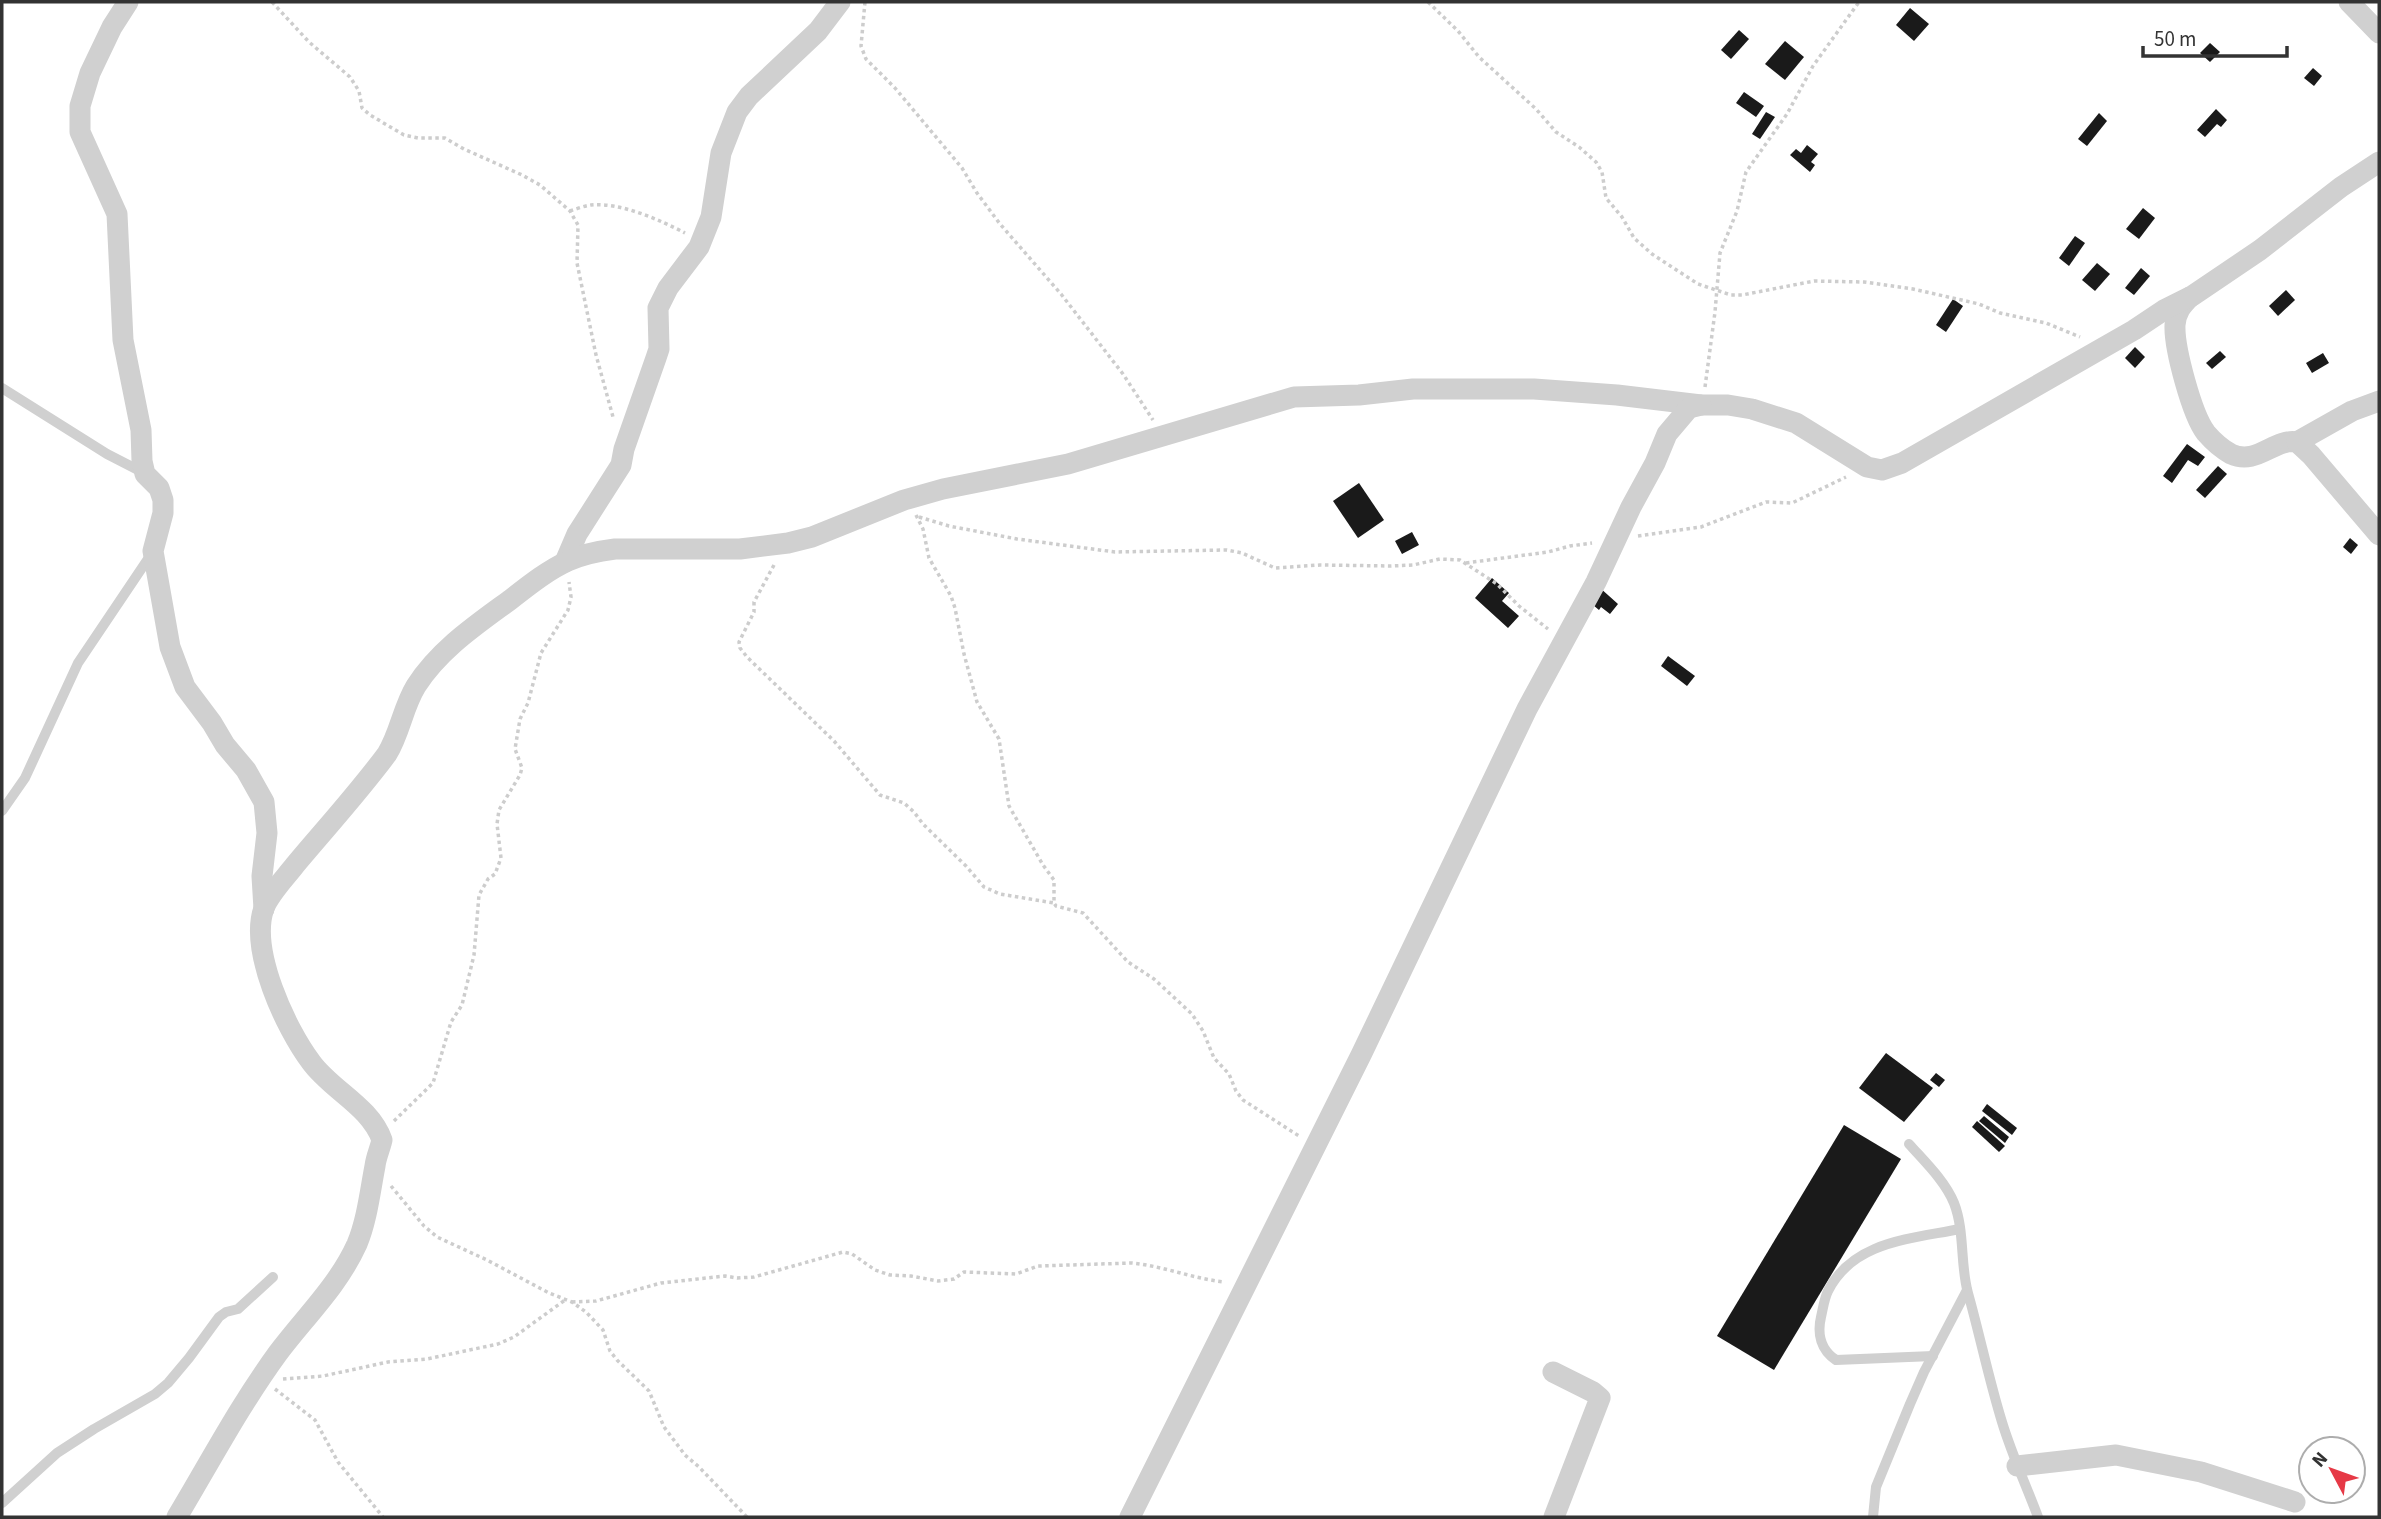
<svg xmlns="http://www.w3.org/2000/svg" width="2381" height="1519" font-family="'Source Sans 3',sans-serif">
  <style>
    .building { fill: #1a1a1a }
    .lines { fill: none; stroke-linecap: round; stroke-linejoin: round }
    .path { stroke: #cdcdcd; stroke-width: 3.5; stroke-dasharray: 3.5 3.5; stroke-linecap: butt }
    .service { stroke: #d0d0d0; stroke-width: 10 }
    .minor { stroke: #d0d0d0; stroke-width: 21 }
  </style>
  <rect width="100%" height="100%" fill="#fff"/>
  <!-- building -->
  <g class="building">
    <path d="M 1910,8 L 1929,24 L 1914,41 L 1896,25 Z"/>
    <path d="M 1739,30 L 1749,39 L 1731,59 L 1721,50 Z"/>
    <path d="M 1785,41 L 1804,57 L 1785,80 L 1765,64 Z"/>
    <path d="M 2210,43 L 2220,52 L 2210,62 L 2200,53 Z"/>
    <path d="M 2313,68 L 2322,76 L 2314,86 L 2304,78 Z"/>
    <path d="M 1744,92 L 1764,106 L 1756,117 L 1736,103 Z"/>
    <path d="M 2216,109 L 2227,120 L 2221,127 L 2217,124 L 2205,137 L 2197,130 Z"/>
    <path d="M 1766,112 L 1775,117 L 1760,139 L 1752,134 Z"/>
    <path d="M 2099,113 L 2107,121 L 2087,146 L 2078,139 Z"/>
    <path d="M 1807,145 L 1818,154 L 1811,162 L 1815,165 L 1810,172 L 1790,155 L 1796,149 L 1801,153 Z"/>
    <path d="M 2143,208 L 2155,218 L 2139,239 L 2126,229 Z"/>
    <path d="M 2075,236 L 2085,243 L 2069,266 L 2059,258 Z"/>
    <path d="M 2097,263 L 2110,274 L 2095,291 L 2082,280 Z"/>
    <path d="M 2141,268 L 2150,276 L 2134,295 L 2125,288 Z"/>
    <path d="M 2286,290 L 2295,300 L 2278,316 L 2269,306 Z"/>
    <path d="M 1953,299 L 1963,306 L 1946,332 L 1936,325 Z"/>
    <path d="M 2135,347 L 2145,357 L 2135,368 L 2125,358 Z"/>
    <path d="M 2220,351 L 2226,357 L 2212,369 L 2206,363 Z"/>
    <path d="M 2323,353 L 2329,363 L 2312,373 L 2306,363 Z"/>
    <path d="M 2187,444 L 2205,457 L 2198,466 L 2188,460 L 2172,483 L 2163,476 Z"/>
    <path d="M 2218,466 L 2227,474 L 2205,498 L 2196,490 Z"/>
    <path d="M 1359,483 L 1384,520 L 1358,538 L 1333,501 Z"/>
    <path d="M 1412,532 L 1419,545 L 1402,554 L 1395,541 Z"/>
    <path d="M 2350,538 L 2358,545 L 2351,554 L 2343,547 Z"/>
    <path d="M 1492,578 L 1509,593 L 1502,601 L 1519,616 L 1508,628 L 1475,598 Z"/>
    <path d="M 1599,587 L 1618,604 L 1610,614 L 1601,607 L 1599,610 L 1593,605 Z"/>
    <path d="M 1668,656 L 1695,676 L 1687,686 L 1661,666 Z"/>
    <path d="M 1886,1053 L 1933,1088 L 1904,1122 L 1859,1088 Z"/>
    <path d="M 1936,1073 L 1945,1080 L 1939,1087 L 1930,1080 Z"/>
    <path d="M 1987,1104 L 2017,1128 L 2012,1135 L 1982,1111 Z"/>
    <path d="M 1984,1116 L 2009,1137 L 2005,1143 L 1979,1121 Z"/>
    <path d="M 1977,1121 L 2005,1146 L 1999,1152 L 1972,1127 Z"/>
    <path d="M 1844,1125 L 1901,1159 L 1774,1370 L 1717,1336 Z"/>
  </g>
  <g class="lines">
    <!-- path -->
    <g class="path">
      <path d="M 272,2 L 309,42 L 350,77 L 359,91 L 362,108 L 370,115 L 404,135 L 418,138 L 445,138 L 464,149 L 522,175 L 540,185 L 570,211 L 578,225 L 577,263 L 596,355 L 613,417"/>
      <path d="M 865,2 L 861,46 L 866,59 L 895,88 L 962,168 L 977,193 L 1000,224 L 1061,294 L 1123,374 L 1153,420"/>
      <path d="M 1428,2 L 1458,31 L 1479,57 L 1536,109 L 1556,132 L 1579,147 L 1596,162 L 1602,172 L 1606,198 L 1622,217 L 1634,238 L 1652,254 L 1698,284 L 1731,295 L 1742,295 L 1814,281 L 1864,282 L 1913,289 L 1979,304 L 2000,313 L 2046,323 L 2080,337"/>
      <path d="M 570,211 C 576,209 584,206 591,205 C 620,202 660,220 685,233"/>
      <path d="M 1705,387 L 1715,312 L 1720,253 L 1737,211 L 1746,172 L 1787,114 L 1813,66 L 1859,2"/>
      <path d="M 916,515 L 923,529 L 929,558 L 951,596 L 955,608 L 964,654 L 977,702 L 999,739 L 1009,806 L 1043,865 L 1054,880 L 1054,903 L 1056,906 L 1083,913 L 1128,962 L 1154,979 L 1192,1014 L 1203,1031 L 1214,1058 L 1229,1074 L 1236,1091 L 1243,1100 L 1299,1136"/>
      <path d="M 919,517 L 949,526 L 1017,539 L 1115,552 L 1227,550 L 1242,553 L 1275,568 L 1320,565 L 1391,566 L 1413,565 L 1440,559 L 1460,560 L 1497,584 L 1519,606 L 1548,629"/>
      <path d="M 1638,536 L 1701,527 L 1766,502 L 1792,503 L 1846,477"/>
      <path d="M 1466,563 L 1548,552 L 1570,546 L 1592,543"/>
      <path d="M 774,565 L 754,602 L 754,612 L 739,642 L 740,648 L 747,657 L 834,741 L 880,795 L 904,803 L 914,812 L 923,824 L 966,866 L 984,887 L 1000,894 L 1054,903"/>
      <path d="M 394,1121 L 433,1083 L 451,1022 L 462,1005 L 474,955 L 479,895 L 488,879 L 495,874 L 501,858 L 497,824 L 499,810 L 520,775 L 522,768 L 515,749 L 520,719 L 528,703 L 541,653 L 568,610 L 571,597 L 569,582"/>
      <path d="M 391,1186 L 424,1226 L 437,1237 L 487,1260 L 549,1293 L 572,1302 L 586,1312 L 603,1330 L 610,1351 L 617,1360 L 649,1391 L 664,1427 L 685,1455 L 699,1467 L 747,1517"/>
      <path d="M 572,1302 L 596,1301 L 661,1283 L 725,1276 L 737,1278 L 754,1277 L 843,1252 L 852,1254 L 875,1270 L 890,1275 L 911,1276 L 938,1281 L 954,1279 L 964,1272 L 1016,1274 L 1038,1266 L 1132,1263 C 1163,1266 1194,1279 1225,1282"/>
      <path d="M 283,1379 L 323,1376 L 388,1362 L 427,1359 L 498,1344 L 514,1337 L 565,1300"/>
      <path d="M 275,1389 L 315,1420 L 338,1462 L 383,1517"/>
    </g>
    <!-- service -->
    <g class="service">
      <path d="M 2,388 L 107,454 L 144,473"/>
      <path d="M 2,811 L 25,778 L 78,663 L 152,553"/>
      <path d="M 1909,1144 C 1925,1162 1945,1181 1954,1203 C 1965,1231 1960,1265 1968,1293 C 1980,1336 1989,1380 2002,1422 C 2012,1455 2026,1485 2038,1517"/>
      <path d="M 1933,1356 L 1836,1360 C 1821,1350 1817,1334 1821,1317 C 1823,1309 1824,1299 1828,1291 C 1853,1241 1911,1239 1960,1229"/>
      <path d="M 2,1503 L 57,1453 L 94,1429 L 155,1394 L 168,1383 L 189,1358 L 219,1317 L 226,1312 L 238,1309 L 273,1277"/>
      <path d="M 1873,1517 L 1876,1487 L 1910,1404 L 1924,1372 L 1967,1290"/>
    </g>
    <!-- minor -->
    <g class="minor">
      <path d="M 128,2 L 112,27 L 90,73 L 80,106 L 80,132 L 117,214 L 123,340 L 141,430 L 142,461 L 145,474 L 159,488 L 163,500 L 163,513 L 153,551 L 170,647 L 185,687 L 212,723 L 225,745 L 246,770 L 264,802 L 267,833 L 262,876 L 264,909"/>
      <path d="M 2349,2 L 2379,33"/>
      <path d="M 2190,297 C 2182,305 2176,312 2175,325 C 2174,348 2192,415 2206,433 C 2212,440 2222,449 2231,454 C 2257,466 2274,438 2297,442 L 2311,455 L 2379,535"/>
      <path d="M 2297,442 L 2352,411 L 2379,401"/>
      <path d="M 565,562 L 577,534 L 621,465 L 624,449 L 656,358 L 659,349 L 658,308 L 668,288 L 699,247 L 711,217 L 721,153 L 737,112 L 749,96 L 818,31 L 840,2"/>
      <path d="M 1553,1372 L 1593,1392 L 1600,1398 L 1554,1517"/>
      <path d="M 2017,1466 L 2116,1455 L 2201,1472 L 2295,1502"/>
      <path d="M 177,1517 C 210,1462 240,1405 278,1353 C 305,1317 338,1286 357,1244 C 367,1220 370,1192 375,1166 C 376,1157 380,1149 382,1140 C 370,1106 331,1090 311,1062 C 286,1029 249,950 264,908 C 270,893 285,878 295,865 C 326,828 358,793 387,754 C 400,733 403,707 416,686 C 440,649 476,625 510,600 C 528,586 548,570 568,561 C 583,554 599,551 615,549 L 740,549 L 788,543 L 812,537 L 904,500 L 943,489 L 1068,464 L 1294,397 L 1359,395 L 1413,389 L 1534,389 L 1617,395 L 1701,405 L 1728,405 L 1752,409 L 1796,423 L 1867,467 L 1882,470 L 1902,463 L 2134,330 L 2164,310 L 2192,296 L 2260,250 L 2341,187 L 2379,162"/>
      <path d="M 1130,1517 L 1361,1055 L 1527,709 L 1596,582 L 1631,507 L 1655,463 L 1667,434 L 1689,408 L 1701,405"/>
    </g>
  </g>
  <!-- border -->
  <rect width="2381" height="1519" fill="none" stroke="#333333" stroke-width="7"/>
  <!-- north arrow -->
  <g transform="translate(2332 1470) rotate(311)"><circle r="33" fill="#ffffff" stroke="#adadad" stroke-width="2"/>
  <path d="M0-5L12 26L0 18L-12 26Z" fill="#e63946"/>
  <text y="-10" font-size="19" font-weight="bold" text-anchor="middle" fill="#333333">N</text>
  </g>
  <!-- scale -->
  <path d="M2143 46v10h144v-10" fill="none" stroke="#333333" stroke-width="3.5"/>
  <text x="2154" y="46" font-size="21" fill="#333333" stroke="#ffffff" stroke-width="5" paint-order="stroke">50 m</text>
</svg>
